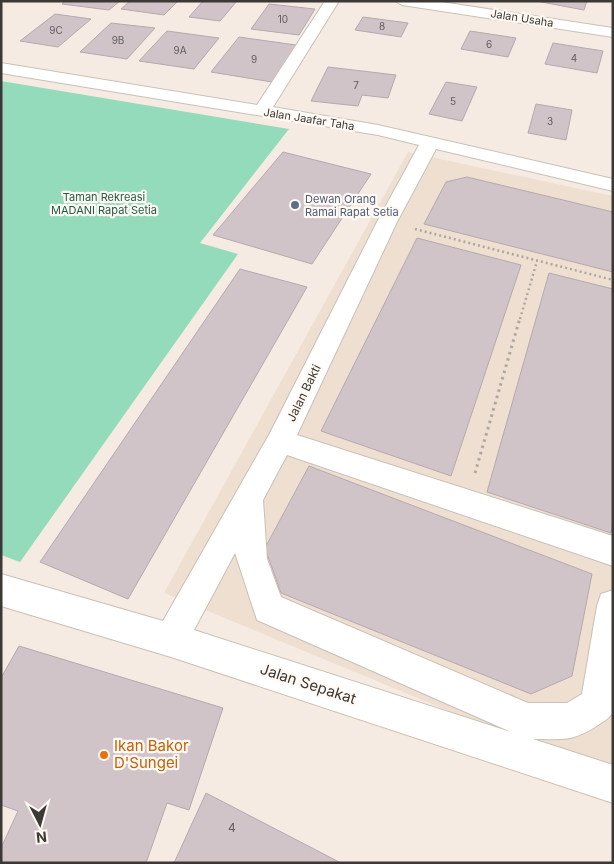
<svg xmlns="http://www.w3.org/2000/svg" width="614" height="864" font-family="Inter,sans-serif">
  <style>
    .built { fill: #eedfd1 }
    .green { fill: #93dbbb }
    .building { fill: #d0c4c9; stroke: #b5a9ae }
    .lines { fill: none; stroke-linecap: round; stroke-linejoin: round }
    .minor-casing { stroke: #c9c0b7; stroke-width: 2 }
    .path-far1 { stroke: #aea7a0; stroke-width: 2.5; stroke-dasharray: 2 3; stroke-linecap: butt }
    .path { stroke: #aea7a0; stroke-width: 3; stroke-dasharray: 2.5 4; stroke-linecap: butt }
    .minor { fill: #fff; fill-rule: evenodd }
    .service-dot { fill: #5c6f8a; stroke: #fff9f4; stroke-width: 2 }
    .food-dot { fill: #e8710a; stroke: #fff9f4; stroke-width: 2 }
    .labels { text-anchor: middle; stroke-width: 4.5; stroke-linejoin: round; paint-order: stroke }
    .number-label { font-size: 10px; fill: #615b5a }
    .far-street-label { font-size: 11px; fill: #3c3835; stroke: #fff9f4 }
    .far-park-label { font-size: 11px; fill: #225c45; stroke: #fff9f4 }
    .far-service-label { font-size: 11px; fill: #4e5e75; stroke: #fff9f4; text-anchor: start }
    .street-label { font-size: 12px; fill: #3c3835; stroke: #fff9f4 }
    .near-number-label { font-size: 12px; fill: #615b5a }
    .near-street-label { font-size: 15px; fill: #3c3835; stroke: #fff9f4 }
    .near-food-label { font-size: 15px; fill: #c56008; stroke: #fff9f4; text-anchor: start }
  </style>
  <rect width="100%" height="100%" fill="#f5ebe2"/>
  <!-- built -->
  <path class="built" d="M 408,152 L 613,196 L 613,779 L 164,593 Z"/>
  <!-- green -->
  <path class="green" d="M 1,81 L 289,129 L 200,243 L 238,254 L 20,562 L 1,555 Z"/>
  <!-- building -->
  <g class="building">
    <path d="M 65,1 L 120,1 L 109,10 L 62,4 Z"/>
    <path d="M 130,1 L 178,1 L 164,15 L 121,9 Z"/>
    <path d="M 203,1 L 237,1 L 220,21 L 189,17 Z"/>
    <path d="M 536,1 L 587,1 L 584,10 Z"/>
    <path d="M 269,4 L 315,9 L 299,35 L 251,29 Z"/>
    <path d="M 55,14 L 91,19 L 58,47 L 20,41 Z"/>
    <path d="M 363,17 L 408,23 L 401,37 L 355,30 Z"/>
    <path d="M 111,23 L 155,28 L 127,59 L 80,52 Z"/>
    <path d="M 167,31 L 219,38 L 194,69 L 139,61 Z"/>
    <path d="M 470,31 L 516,38 L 508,57 L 461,49 Z"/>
    <path d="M 239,37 L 296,45 L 272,82 L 211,72 Z"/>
    <path d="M 553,43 L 603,51 L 597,73 L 545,64 Z"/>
    <path d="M 328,67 L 396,75 L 388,98 L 362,95 L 358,106 L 311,101 Z"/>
    <path d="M 446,82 L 477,87 L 462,121 L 429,114 Z"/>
    <path d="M 536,104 L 572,110 L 566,140 L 528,133 Z"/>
    <path d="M 283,152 L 371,174 L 312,264 L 213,235 Z"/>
    <path d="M 467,177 L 613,212 L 613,272 L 424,224 L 446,182 Z"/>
    <path d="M 417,238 L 521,265 L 451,476 L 321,431 Z"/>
    <path d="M 240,269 L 307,287 L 128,599 L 40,562 Z"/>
    <path d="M 549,273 L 613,289 L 613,520 L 611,533 L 487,492 Z"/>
    <path d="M 309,466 L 592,574 L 572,676 L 531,694 L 281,593 L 265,548 Z"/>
    <path d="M 19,646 L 223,708 L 189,810 L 167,803 L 146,863 L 1,863 L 1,848 L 18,811 L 1,805 L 1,678 Z"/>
    <path d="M 206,793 L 341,863 L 174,863 Z"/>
  </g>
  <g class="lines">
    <defs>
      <g id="minor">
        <path d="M 325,1 L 339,1 L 273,107 L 378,125 L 613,179 L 613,191 L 436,149 L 397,222 L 297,435 L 613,536 L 613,566 L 287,455 L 263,500 L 267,559 L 281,597 L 528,703 L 567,703 L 582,694 L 597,606 L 601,594 L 613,590 L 613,712 C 610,718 604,721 598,725 C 573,742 563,739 533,739 L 613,765 L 613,803 L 171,657 L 1,606 L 1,574 L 163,621 L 270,433 L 377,222 L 419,145 L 378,135 L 1,73 L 1,63 L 257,105 ZM 235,553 L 257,620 L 511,732 L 194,630 Z"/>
        <path d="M 395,1 L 435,1 L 613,28 L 613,37 L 402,5 Z"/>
      </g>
    </defs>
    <!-- minor casing -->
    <use href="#minor" class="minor-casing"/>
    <!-- path-far1 -->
    <g class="path-far1">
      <path d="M 415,229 L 613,280"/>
      <path d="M 520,319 L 537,261"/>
    </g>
    <!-- path -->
    <path class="path" d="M 475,473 L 520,318"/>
    <!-- minor -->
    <use href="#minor" class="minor"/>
  </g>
  <!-- markers -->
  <circle class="service-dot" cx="295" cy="205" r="5"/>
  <circle class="food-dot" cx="104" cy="755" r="5"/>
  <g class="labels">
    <!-- number labels -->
    <g class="number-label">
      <text x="283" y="23">10</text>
      <text x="382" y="30">8</text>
      <text x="56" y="34">9C</text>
      <text x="118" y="44">9B</text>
      <text x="489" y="48">6</text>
      <text x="180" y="54">9A</text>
      <text x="574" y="62">4</text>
      <text x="254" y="63">9</text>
      <text x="356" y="89">7</text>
      <text x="453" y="105">5</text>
      <text x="550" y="125">3</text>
    </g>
    <!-- far-street labels -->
    <g class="far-street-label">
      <text transform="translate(522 18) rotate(9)" y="4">Jalan Usaha</text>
      <text transform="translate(309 119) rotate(9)" y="4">Jalan Jaafar Taha</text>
    </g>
    <!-- far-park labels -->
    <g class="far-park-label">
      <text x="104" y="201">Taman Rekreasi<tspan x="104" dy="13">MADANI Rapat Setia</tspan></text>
    </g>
    <!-- far-service labels -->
    <g class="far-service-label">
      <text x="305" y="203">Dewan Orang<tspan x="305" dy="13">Ramai Rapat Setia</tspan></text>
    </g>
    <!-- street labels -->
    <g class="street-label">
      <text transform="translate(304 393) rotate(-64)" y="4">Jalan Bakti</text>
    </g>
    <!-- near-number labels -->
    <g class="near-number-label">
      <text x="232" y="832">4</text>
    </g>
    <!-- near-street labels -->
    <g class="near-street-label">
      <text transform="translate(308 684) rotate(18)" y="5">Jalan Sepakat</text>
    </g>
    <!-- near-food labels -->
    <g class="near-food-label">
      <text x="114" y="751">Ikan Bakor<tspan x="114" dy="17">D'Sungei</tspan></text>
    </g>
  </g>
  <!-- border -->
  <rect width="614" height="864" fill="none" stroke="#3c3835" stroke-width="5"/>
  <!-- north arrow -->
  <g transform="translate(40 824) rotate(174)" stroke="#fff9f4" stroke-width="4" paint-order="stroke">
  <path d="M0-4L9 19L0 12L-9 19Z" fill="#3c3835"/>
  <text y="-8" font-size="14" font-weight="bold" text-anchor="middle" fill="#3c3835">N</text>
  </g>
</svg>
